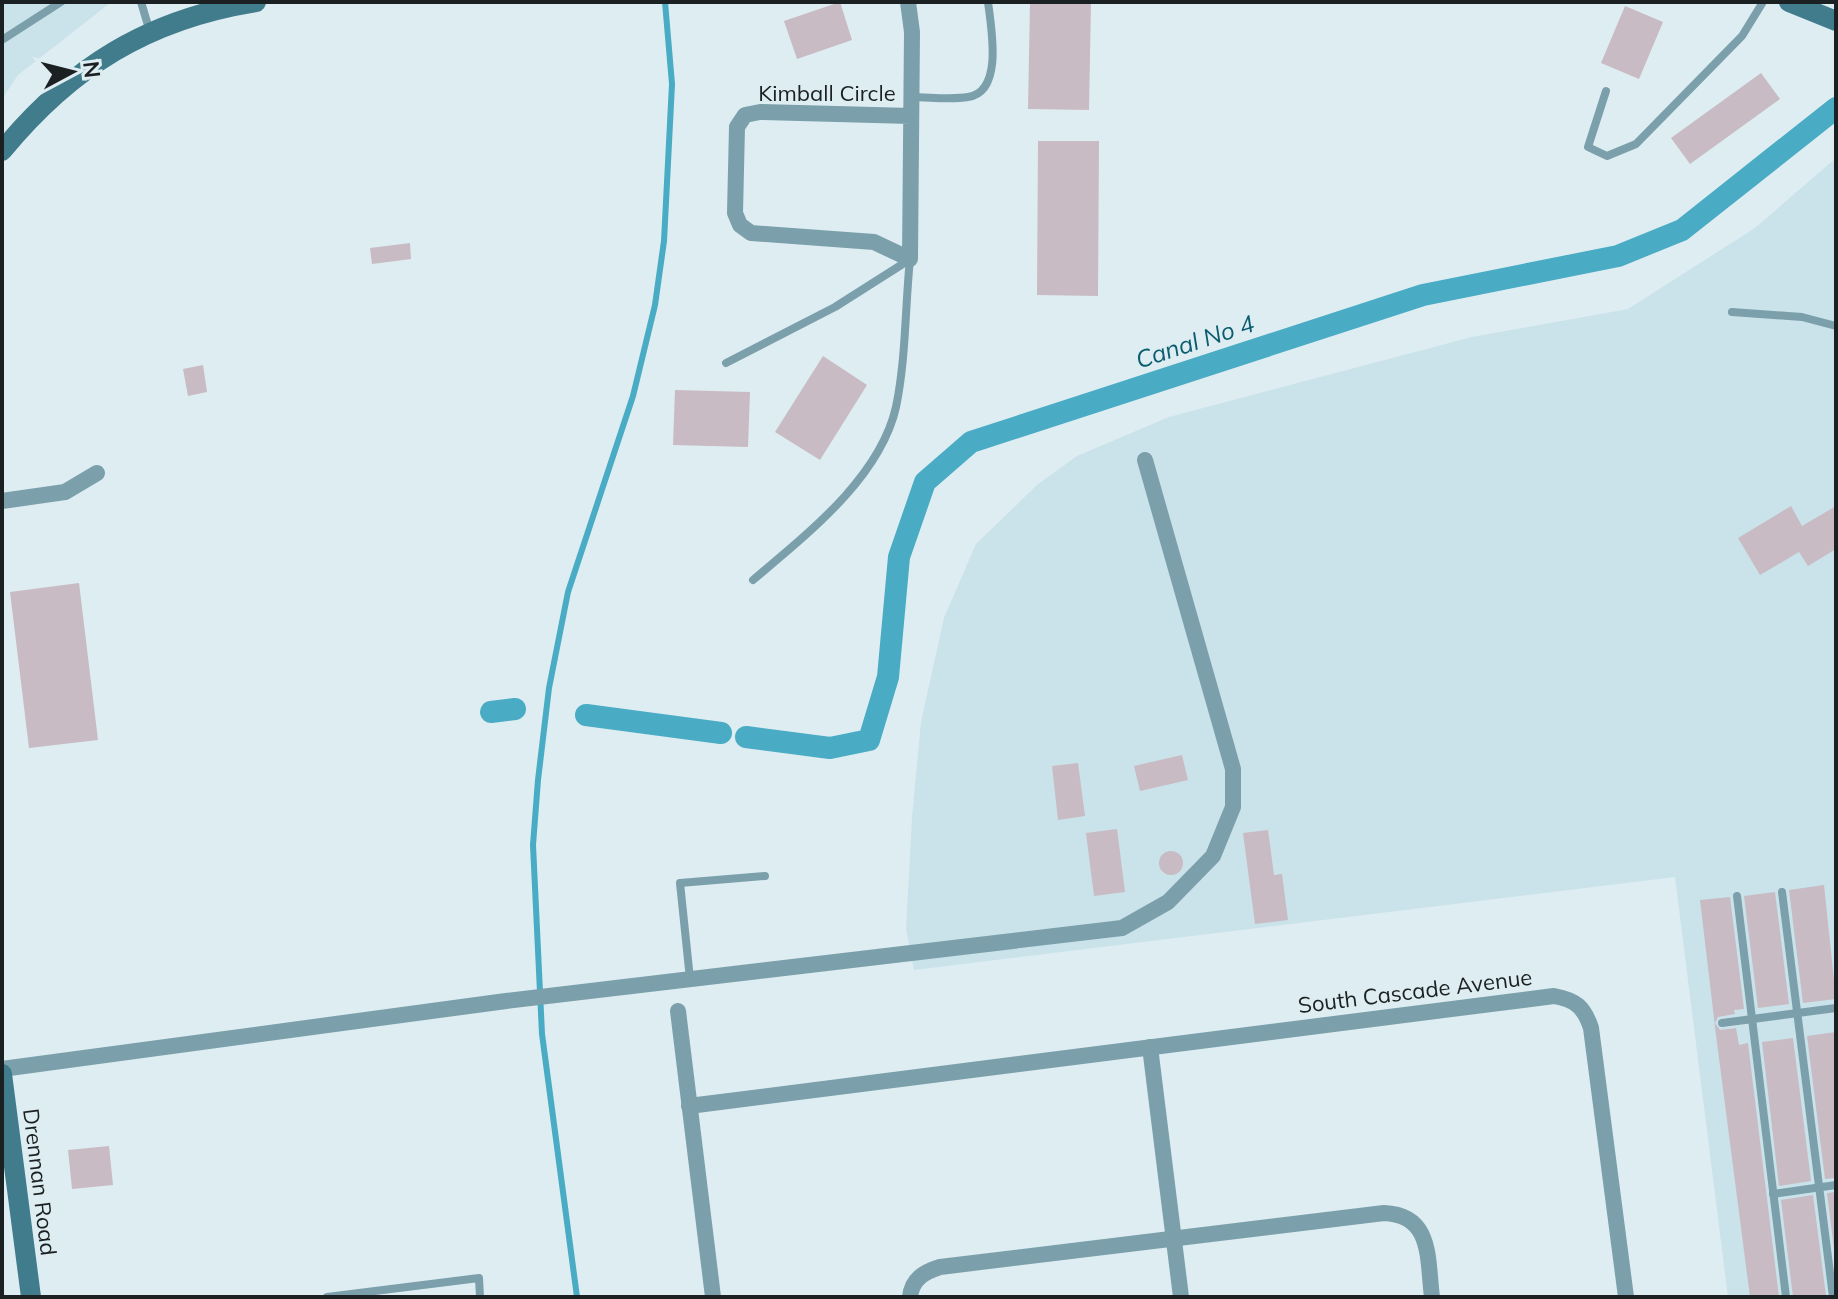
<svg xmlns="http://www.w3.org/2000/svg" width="1838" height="1299" font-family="Mulish,sans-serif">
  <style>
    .built { fill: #cae2e9 }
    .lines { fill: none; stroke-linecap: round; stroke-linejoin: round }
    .stream { stroke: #49abc4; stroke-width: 6 }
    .canal { stroke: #49abc4; stroke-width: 22 }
    .building { fill: #c8bbc3 }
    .lane { stroke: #7ba0ab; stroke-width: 8 }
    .street { stroke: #7ba0ab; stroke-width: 16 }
    .secondary { stroke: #417c8c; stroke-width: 20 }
    .labels { text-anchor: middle; stroke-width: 6; stroke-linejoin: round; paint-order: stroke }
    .street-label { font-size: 22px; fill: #1b2122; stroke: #deedf2 }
    .water-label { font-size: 24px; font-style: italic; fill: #0a5d6f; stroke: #deedf2 }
  </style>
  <rect width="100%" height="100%" fill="#deedf2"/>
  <!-- built -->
  <g class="built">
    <path d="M 2,2 L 117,2 L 110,3 L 18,75 L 2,99 Z"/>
    <path d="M 1836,158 L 1836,1297 L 1728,1297 L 1675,877 L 914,970 L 906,929 L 912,818 L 921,722 L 944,618 L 976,544 L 1037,485 L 1077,456 L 1169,417 L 1472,337 L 1628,309 L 1755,228 Z"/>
  </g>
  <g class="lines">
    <!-- stream -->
    <path class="stream" d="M 577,1297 L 542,1034 L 533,845 L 538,780 L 549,688 L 568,592 L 633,396 L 655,305 L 664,241 L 672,84 L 665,2"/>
    <!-- canal -->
    <g class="canal">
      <path d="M 491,712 L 515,709"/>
      <path d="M 586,715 L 721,733"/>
      <path d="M 746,737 L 830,748 L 869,740 L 888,677 L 899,557 L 925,482 L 971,442 L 1423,295 L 1618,256 L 1682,230 L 1836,108"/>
    </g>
  </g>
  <!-- building -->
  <g class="building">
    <path d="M 840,2 L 852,40 L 797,59 L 784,21 Z"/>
    <path d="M 1030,2 L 1091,2 L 1089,110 L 1028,109 Z"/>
    <path d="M 1625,6 L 1663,22 L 1639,79 L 1601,63 Z"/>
    <path d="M 1761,73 L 1780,99 L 1690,164 L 1671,138 Z"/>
    <path d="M 1038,141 L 1099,141 L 1098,296 L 1037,295 Z"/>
    <path d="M 410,243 L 411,259 L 372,264 L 370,248 Z"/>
    <path d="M 823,356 L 867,385 L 820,460 L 775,432 Z"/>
    <path d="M 203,365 L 207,392 L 188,396 L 183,369 Z"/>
    <path d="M 675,390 L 750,392 L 748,447 L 673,445 Z"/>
    <path d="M 1791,506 L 1802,526 L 1836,506 L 1836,549 L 1808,566 L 1799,552 L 1760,575 L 1738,538 Z"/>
    <path d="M 79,583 L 98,740 L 29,748 L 10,592 Z"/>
    <path d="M 1182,755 L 1188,780 L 1140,791 L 1134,766 Z"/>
    <path d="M 1078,763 L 1085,816 L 1058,820 L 1052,766 Z"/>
    <path d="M 1117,829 L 1125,892 L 1094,896 L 1086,833 Z"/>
    <path d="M 1268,830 L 1274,875 L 1282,874 L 1288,920 L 1255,924 L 1243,833 Z"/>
    <circle cx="1171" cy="863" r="12"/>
    <path d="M 1824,885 L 1836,999 L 1803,1003 L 1789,890 Z"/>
    <path d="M 1775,892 L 1789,1004 L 1758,1008 L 1744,896 Z"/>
    <path d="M 1730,897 L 1744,1009 L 1734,1010 L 1735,1014 L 1718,1017 L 1715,1023 L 1720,1030 L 1736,1028 L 1739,1045 L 1748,1043 L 1779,1297 L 1750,1297 L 1716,1035 L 1700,900 Z"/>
    <path d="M 1836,1032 L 1836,1178 L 1825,1179 L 1807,1036 Z"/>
    <path d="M 1793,1038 L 1811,1181 L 1779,1186 L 1762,1042 Z"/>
    <path d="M 109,1146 L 113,1185 L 72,1189 L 68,1150 Z"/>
    <path d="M 1836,1192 L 1836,1265 L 1827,1193 Z"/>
    <path d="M 1813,1195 L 1826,1296 L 1793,1297 L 1781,1200 Z"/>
  </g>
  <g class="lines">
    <!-- lane -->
    <g class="lane">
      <path d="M 141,2 L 150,32"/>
      <path d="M 2,40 L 61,2"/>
      <path d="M 1606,91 L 1588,147 L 1607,156 L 1636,144 L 1742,36 L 1763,2"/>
      <path d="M 911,97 C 930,97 950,100 968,97 C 1004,92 991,27 988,2"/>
      <path d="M 1732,312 L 1802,317 L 1836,326"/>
      <path d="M 726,363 L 835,307 L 909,260"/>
      <path d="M 753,580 C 806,535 880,478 896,407 C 906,359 905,308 910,259"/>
      <path d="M 1782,892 L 1833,1297"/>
      <path d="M 1737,896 L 1786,1297"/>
      <path d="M 690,979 L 680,883 L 765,876"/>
      <path d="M 1722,1023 L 1836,1008"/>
      <path d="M 1773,1194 L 1836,1185"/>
      <path d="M 327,1297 L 479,1278 L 480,1297"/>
    </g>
    <!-- street -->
    <g class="street">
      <path d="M 908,2 L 912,32 L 910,259 L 874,242 L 751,233 L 740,225 L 735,213 L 737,127 L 745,115 L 760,112 L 911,116"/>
      <path d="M 2,501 L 65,492 L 97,473"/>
      <path d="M 678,1011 L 713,1297"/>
      <path d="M 1150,1047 L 1181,1297"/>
      <path d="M 2,1069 L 506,1001 L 1122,928 L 1168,902 L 1213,856 L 1233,807 L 1233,769 L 1145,460"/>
      <path d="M 689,1106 L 1554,996 C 1576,1000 1584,1007 1591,1028 L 1626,1297"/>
      <path d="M 910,1297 C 912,1279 924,1272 940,1267 L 1384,1213 C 1433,1215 1427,1259 1432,1297"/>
    </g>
    <!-- secondary -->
    <g class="secondary">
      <path d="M 1789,2 L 1836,21"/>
      <path d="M 2,151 C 71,67 148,19 256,2"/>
      <path d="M 2,1074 L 31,1297"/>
    </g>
  </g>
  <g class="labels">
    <!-- street labels -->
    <g class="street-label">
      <text x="827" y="101">Kimball Circle</text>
      <text transform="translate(1415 991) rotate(-7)" y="8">South Cascade Avenue</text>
      <text transform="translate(40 1182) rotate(83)" y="8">Drennan Road</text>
    </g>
    <!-- water labels -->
    <g class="water-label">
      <text transform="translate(1195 342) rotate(-18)" y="8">Canal No 4</text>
    </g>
  </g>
  <!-- border -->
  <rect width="1838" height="1299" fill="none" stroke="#1b2122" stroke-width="8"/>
  <!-- north arrow -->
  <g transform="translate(72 72) rotate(83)" stroke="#deedf2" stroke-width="6" paint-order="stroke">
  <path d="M0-6L14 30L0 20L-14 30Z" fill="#1b2122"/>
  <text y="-12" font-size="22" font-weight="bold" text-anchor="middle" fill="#1b2122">N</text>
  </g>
</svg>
